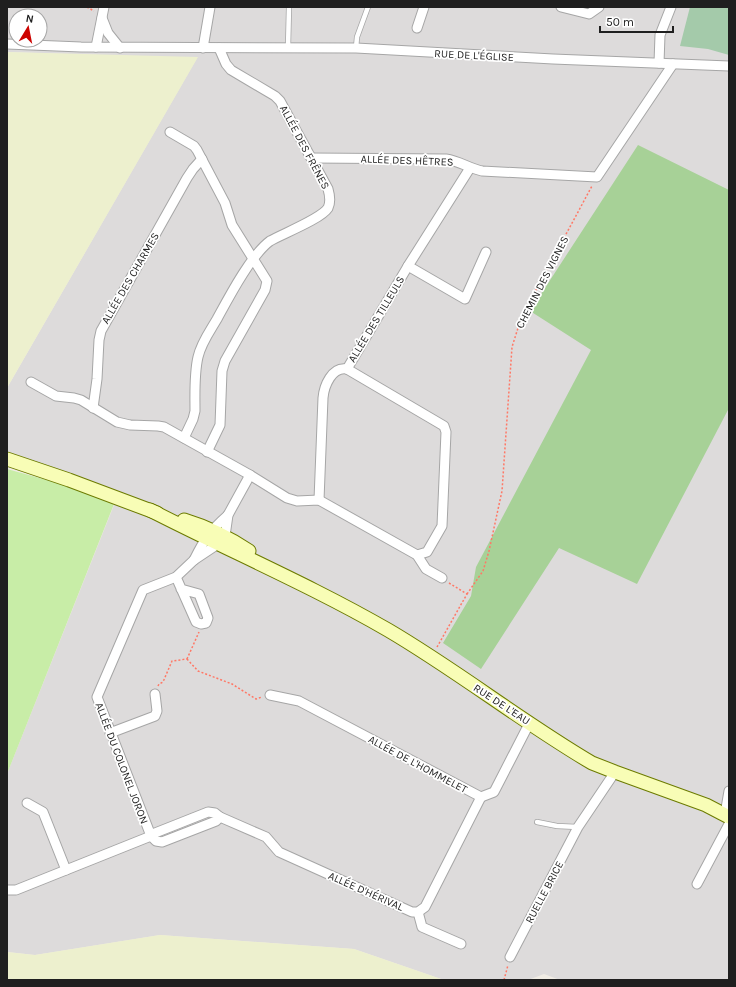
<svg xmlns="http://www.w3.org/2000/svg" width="736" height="987" font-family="Karla,sans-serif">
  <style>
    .residential { fill: #dddbdb; fill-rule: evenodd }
    .farmland { fill: #edf0ce }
    .grass { fill: #c8eda7 }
    .forest { fill: #a7d197 }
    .cemetery { fill: #a4caaa }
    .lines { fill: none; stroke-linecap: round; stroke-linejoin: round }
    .lane-casing { stroke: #a6a6a6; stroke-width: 6 }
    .street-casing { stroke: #a6a6a6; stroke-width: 11 }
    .secondary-casing { stroke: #6c7b00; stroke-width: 15 }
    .path { stroke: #ff7866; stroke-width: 1.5; stroke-dasharray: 2 2; stroke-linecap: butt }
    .lane { stroke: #fff; stroke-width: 4.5 }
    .street { stroke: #fff; stroke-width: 9 }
    .secondary { stroke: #f8fdb6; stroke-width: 13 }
    .labels { text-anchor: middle; stroke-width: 3.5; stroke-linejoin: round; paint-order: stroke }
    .street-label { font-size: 11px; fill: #1f1f1f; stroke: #fff }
  </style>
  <rect width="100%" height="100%" fill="#f0ece4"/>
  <!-- residential -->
  <path class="residential" d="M 7,7 L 729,7 L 729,980 L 560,980 L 544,974 L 528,980 L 444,980 L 354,949 L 160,935 L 35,955 L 7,952 L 7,774 L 118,495 L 7,456 L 7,388 L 197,58 L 7,52 ZM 16,16 L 40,16 L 40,40 L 16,40 Z"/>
  <!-- farmland -->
  <g class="farmland">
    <path d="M 7,52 L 198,57 L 7,388 Z"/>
    <path d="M 160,935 L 354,949 L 444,980 L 7,980 L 7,952 L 35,955 Z"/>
  </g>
  <!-- grass -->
  <path class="grass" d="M 7,469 L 116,499 L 7,774 Z"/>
  <!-- forest -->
  <path class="forest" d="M 638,145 L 729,190 L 729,408 L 637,584 L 559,548 L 481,669 L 443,643 L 471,596 L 476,567 L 591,350 L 530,311 Z"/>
  <!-- cemetery -->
  <path class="cemetery" d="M 690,7 L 729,7 L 729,55 L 708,49 L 680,46 Z"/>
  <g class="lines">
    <defs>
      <g id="lane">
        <path d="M 288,48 L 289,7"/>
        <path d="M 356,48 L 357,37 L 368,7"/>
        <path d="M 537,822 L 557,826 L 578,827"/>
      </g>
      <g id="street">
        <path d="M 561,7 L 589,14 L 599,7"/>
        <path d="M 102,18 L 108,33 L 120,48"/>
        <path d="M 417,28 L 424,7"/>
        <path d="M 7,44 L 81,47 L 356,48 L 553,59 L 729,66"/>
        <path d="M 96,47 L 104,7"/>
        <path d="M 203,48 L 210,7"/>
        <path d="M 659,63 L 660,35 L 671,7"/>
        <path d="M 170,132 L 194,146 L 197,150 L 225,203 L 232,225 L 267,281 L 265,290 L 225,361 L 222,371 L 220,425 L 207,452"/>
        <path d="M 311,158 L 446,159 C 459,161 469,168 482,171 L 597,177 L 673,64"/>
        <path d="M 408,266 L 465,299 L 486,252"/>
        <path d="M 347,369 L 444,426 L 446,432 L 442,526 L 427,552 L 417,555"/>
        <path d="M 31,382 L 56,396 L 74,398 L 81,400 L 117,422 L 130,425 L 158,426 L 164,427 L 250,475 L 287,498 L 297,501 L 319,500 L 417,555 L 426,569 L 442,578"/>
        <path d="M 93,408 L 97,379 L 99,340 L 101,331 L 187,178 L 193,169 L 202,159"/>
        <path d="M 184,438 L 193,419 L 195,411 C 195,394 194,374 198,357 C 201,343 210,331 217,319 C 229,297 251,255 270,241 C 282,234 321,219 328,208 C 331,202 330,196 328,189 L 280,101 L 275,96 L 231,70 L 226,64 L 219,48"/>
        <path d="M 319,500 L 323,398 C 324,386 332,366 347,369 L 408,266 L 470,168"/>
        <path d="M 194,560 C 205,538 209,532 228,515"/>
        <path d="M 176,577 L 196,622 L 201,624 L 206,623 L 208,618 L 199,594 L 181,589"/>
        <path d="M 270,695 L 299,701 L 481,797 L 494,792 L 530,722"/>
        <path d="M 110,733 L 155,716 L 157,711 L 155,694"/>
        <path d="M 27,803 L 43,812 L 66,870"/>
        <path d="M 725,814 L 729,791"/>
        <path d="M 220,817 L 215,813 L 208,812 L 155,833 L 151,836 L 97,697 L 143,590 L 176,577 L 194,560 L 218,544 L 225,536 L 228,515 L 250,475"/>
        <path d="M 697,884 L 729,824"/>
        <path d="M 7,890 L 16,890 L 151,836 L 156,841 L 162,842 L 216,821 L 220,817 L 266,837 L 279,852 L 412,912 L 418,912 L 425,907 L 481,797"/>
        <path d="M 418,912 L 422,927 L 461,944"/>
        <path d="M 510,957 L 578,827 L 615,772"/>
      </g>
      <g id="secondary">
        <path d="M 7,459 L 69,480 L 157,513"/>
        <path d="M 150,510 C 230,551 312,586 388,630 C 458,671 522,722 592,763 L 615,772 L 706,805 L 729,817"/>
        <path d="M 184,520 C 207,527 228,537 249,551"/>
      </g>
    </defs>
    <!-- lane casing -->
    <use href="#lane" class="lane-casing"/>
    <!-- street casing -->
    <use href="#street" class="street-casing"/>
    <!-- secondary casing -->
    <use href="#secondary" class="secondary-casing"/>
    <!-- path -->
    <g class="path">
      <path d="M 87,7 L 94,11"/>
      <path d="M 467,594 L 483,571 L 489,551 L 502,491 L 512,347 L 518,328 L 537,288 L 592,186"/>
      <path d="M 437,647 L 467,594 L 449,583"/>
      <path d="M 187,659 L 198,671 L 232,684 L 256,699 L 262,697"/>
      <path d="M 187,659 L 199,632"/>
      <path d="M 158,686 L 159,684 L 163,682 L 172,661 L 187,659"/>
      <path d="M 504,980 L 508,965"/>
    </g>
    <!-- lane -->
    <use href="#lane" class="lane"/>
    <!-- street -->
    <use href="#street" class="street"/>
    <!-- secondary -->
    <use href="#secondary" class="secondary"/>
  </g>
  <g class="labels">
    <!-- street labels -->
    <g class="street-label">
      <text transform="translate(474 55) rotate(3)" y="4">RUE DE L'ÉGLISE</text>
      <text transform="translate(305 147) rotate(62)" y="4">ALLÉE DES FRÊNES</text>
      <text transform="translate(407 160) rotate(2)" y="4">ALLÉE DES HÊTRES</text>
      <text transform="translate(130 278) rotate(-60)" y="4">ALLÉE DES CHARMES</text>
      <text transform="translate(542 282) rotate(-63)" y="4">CHEMIN DES VIGNES</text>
      <text transform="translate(376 319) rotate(-59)" y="4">ALLÉE DES TILLEULS</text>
      <text transform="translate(502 704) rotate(33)" y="4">RUE DE L'EAU</text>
      <text transform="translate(122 763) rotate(69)" y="4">ALLÉE DU COLONEL JORON</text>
      <text transform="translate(418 764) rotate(28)" y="4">ALLÉE DE L'HOMMELET</text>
      <text transform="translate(366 891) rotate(24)" y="4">ALLÉE D'HÉRIVAL</text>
      <text transform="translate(544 892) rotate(-62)" y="4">RUELLE BRICE</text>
    </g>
  </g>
  <!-- border -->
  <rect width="736" height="987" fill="none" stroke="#1f1f1f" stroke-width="16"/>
  <!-- north arrow -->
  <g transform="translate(28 28) rotate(10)"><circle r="19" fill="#ffffff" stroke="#a5a5a5"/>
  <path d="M0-3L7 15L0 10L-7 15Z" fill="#cd0300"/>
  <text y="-6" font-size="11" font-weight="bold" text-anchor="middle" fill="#1f1f1f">N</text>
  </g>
  <!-- scale -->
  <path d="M600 26v6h73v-6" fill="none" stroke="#1f1f1f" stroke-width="2"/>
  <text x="606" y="26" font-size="12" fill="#1f1f1f" stroke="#ffffff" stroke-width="3" paint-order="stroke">50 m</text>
</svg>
